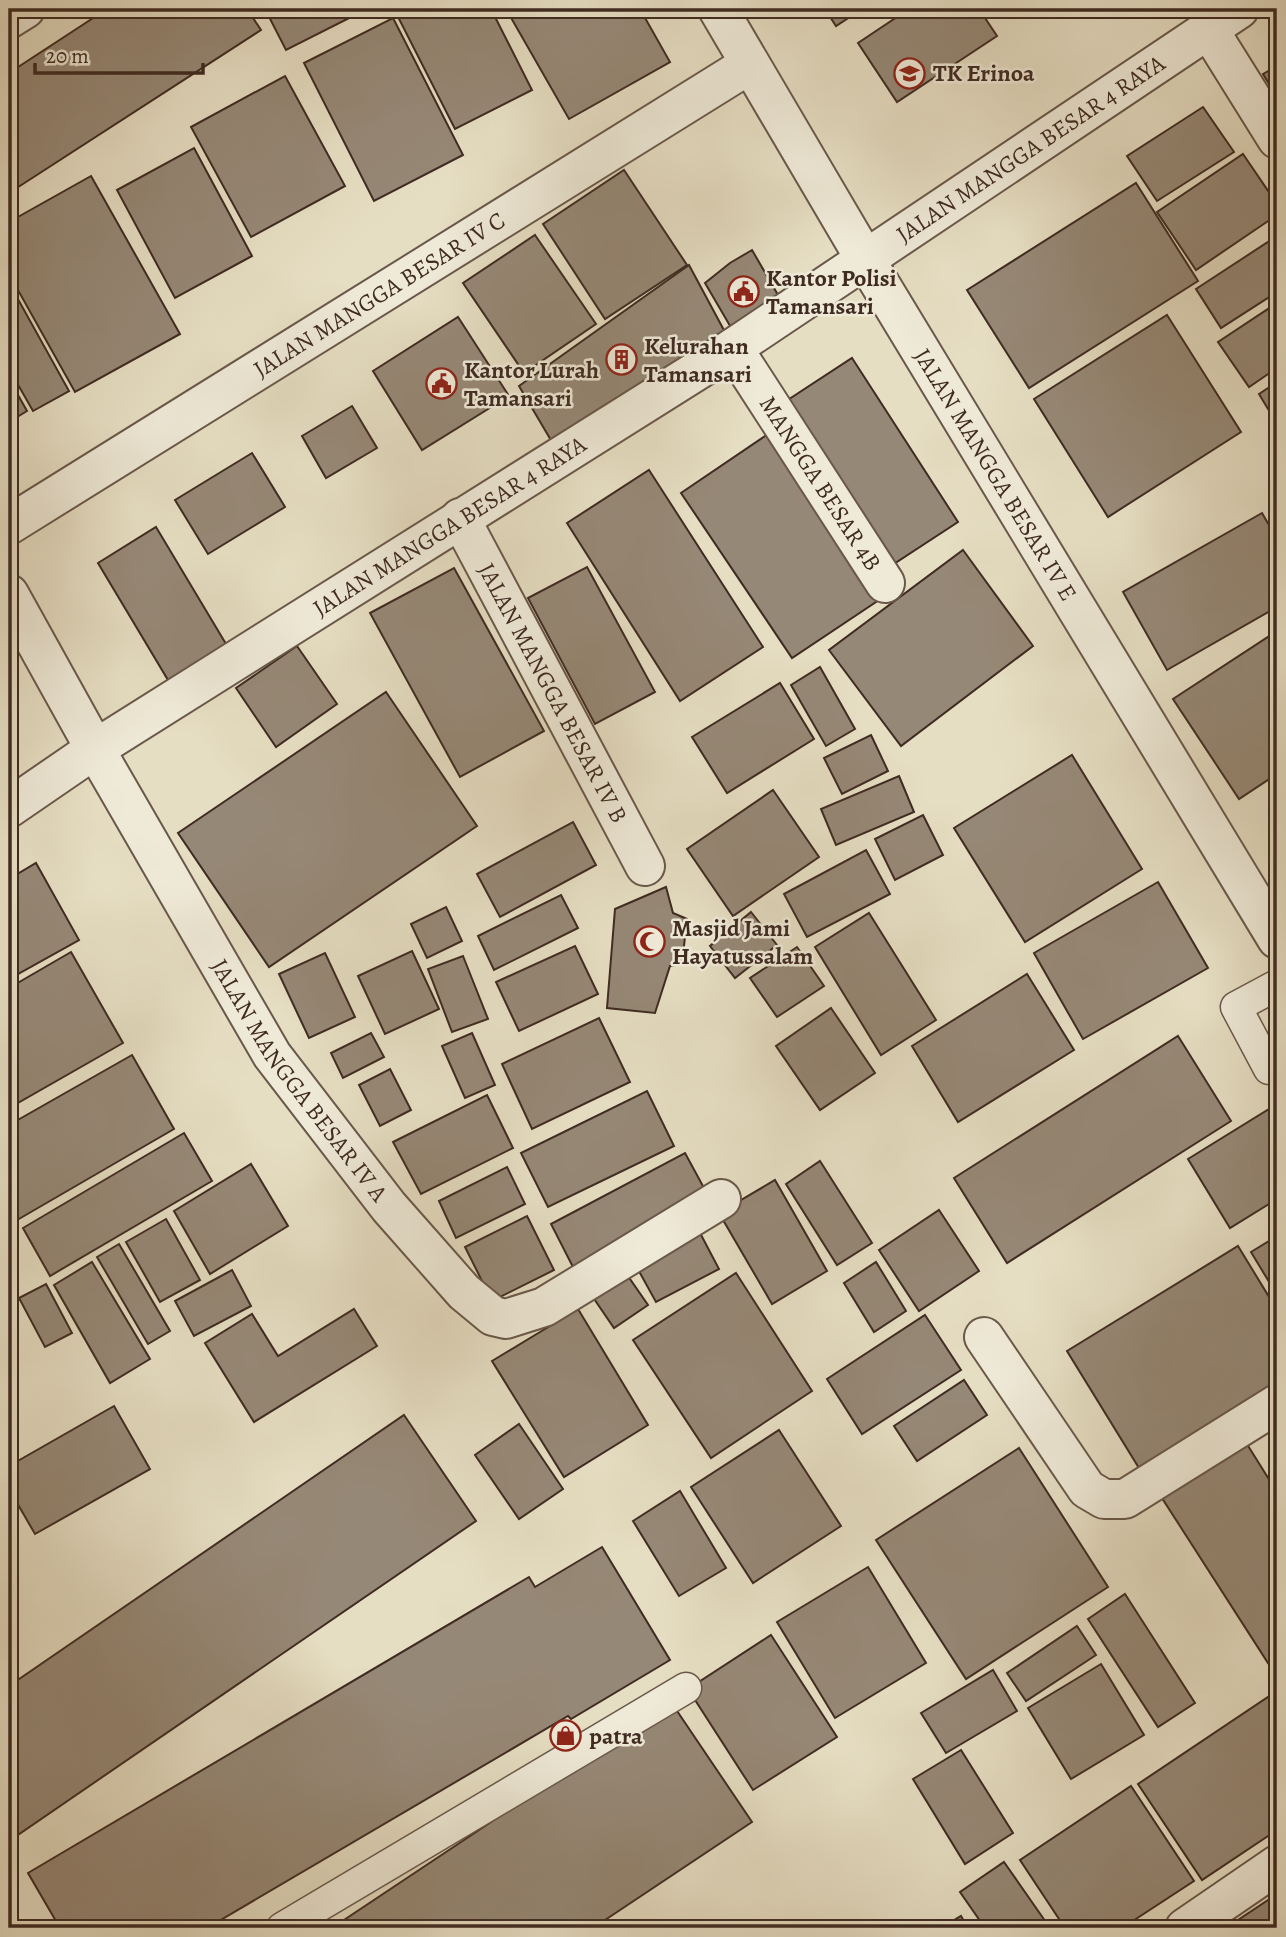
<svg xmlns="http://www.w3.org/2000/svg" width="1286" height="1937" font-family="Alegreya,serif">
  <style>
    .building { fill: #968876; stroke: #3f2b22; stroke-width: 2 }
    .lines { fill: none; stroke-linecap: round; stroke-linejoin: round }
    .service-casing { stroke: #69584a; stroke-width: 33 }
    .minor-casing { stroke: #69584a; stroke-width: 42 }
    .service { stroke: #efead8; stroke-width: 30 }
    .minor { stroke: #efead8; stroke-width: 38 }
    .labels { text-anchor: middle; stroke-width: 5; stroke-linejoin: round; paint-order: stroke }
    .poi-label { font-size: 24px; font-weight: bold; fill: #3f2b22; stroke: #efead8; text-anchor: start }
    .street-label { font-size: 24px; fill: #3f2b22; stroke: #efead8 }
  </style>
  <rect width="100%" height="100%" fill="#e6dec3"/>
  <filter id="stains"><feTurbulence type="fractalNoise" baseFrequency=".00286" numOctaves="4"/><feColorMatrix values="0 0 0 0 .2 0 0 0 0 .09 0 0 0 0 .02 0 0 0 .5 -.17"/></filter>
  <radialGradient id="worn" r=".72"><stop offset=".6" stop-color="#630" stop-opacity="0"/><stop offset="1" stop-color="#630" stop-opacity=".3"/></radialGradient>
  <!-- building -->
  <g class="building">
    <path d="M 107,9 L 247,9 L 261,30 L 9,193 L 9,73 Z"/>
    <path d="M 265,9 L 367,9 L 286,50 Z"/>
    <path d="M 394,9 L 491,9 L 532,90 L 455,129 Z"/>
    <path d="M 506,9 L 640,9 L 670,62 L 569,119 Z"/>
    <path d="M 825,9 L 862,9 L 836,26 Z"/>
    <path d="M 909,9 L 979,9 L 997,36 L 897,102 L 858,43 Z"/>
    <path d="M 393,18 L 463,155 L 374,201 L 304,63 Z"/>
    <path d="M 1277,66 L 1277,97 L 1263,74 Z"/>
    <path d="M 285,76 L 345,186 L 251,237 L 191,127 Z"/>
    <path d="M 1203,107 L 1234,152 L 1157,201 L 1127,156 Z"/>
    <path d="M 194,148 L 252,256 L 175,298 L 117,190 Z"/>
    <path d="M 1243,154 L 1277,204 L 1277,215 L 1196,270 L 1157,212 Z"/>
    <path d="M 624,170 L 687,265 L 605,319 L 543,224 Z"/>
    <path d="M 91,176 L 180,334 L 75,392 L 9,274 L 9,222 Z"/>
    <path d="M 1136,183 L 1198,281 L 1029,388 L 967,290 Z"/>
    <path d="M 535,235 L 596,324 L 524,373 L 463,283 Z"/>
    <path d="M 1277,236 L 1277,292 L 1221,328 L 1196,289 Z"/>
    <path d="M 752,250 L 782,302 L 733,331 L 705,283 L 730,263 Z"/>
    <path d="M 689,265 L 726,334 L 555,447 L 519,386 Z"/>
    <path d="M 9,283 L 69,391 L 33,411 L 9,369 Z"/>
    <path d="M 1277,303 L 1277,368 L 1249,387 L 1218,342 Z"/>
    <path d="M 1167,315 L 1241,432 L 1108,517 L 1034,399 Z"/>
    <path d="M 458,317 L 509,396 L 422,450 L 373,371 Z"/>
    <path d="M 852,358 L 958,522 L 883,571 L 777,407 Z"/>
    <path d="M 9,379 L 27,411 L 9,422 Z"/>
    <path d="M 1277,382 L 1277,424 L 1259,394 Z"/>
    <path d="M 352,406 L 377,448 L 326,478 L 302,436 Z"/>
    <path d="M 771,432 L 882,598 L 792,658 L 681,493 Z"/>
    <path d="M 252,453 L 285,507 L 208,554 L 175,500 Z"/>
    <path d="M 649,470 L 763,647 L 680,701 L 567,523 Z"/>
    <path d="M 1262,513 L 1277,539 L 1277,607 L 1167,670 L 1123,592 Z"/>
    <path d="M 156,527 L 229,649 L 171,685 L 98,563 Z"/>
    <path d="M 963,550 L 1033,646 L 901,746 L 829,650 Z"/>
    <path d="M 587,567 L 655,692 L 595,724 L 528,598 Z"/>
    <path d="M 454,568 L 544,731 L 460,777 L 370,613 Z"/>
    <path d="M 1277,631 L 1277,774 L 1239,799 L 1173,699 Z"/>
    <path d="M 297,646 L 337,704 L 276,747 L 236,688 Z"/>
    <path d="M 820,667 L 855,729 L 826,746 L 791,685 Z"/>
    <path d="M 780,683 L 814,739 L 727,793 L 692,737 Z"/>
    <path d="M 386,692 L 477,826 L 269,967 L 178,833 Z"/>
    <path d="M 871,735 L 888,771 L 842,794 L 824,758 Z"/>
    <path d="M 1072,755 L 1142,869 L 1025,942 L 954,828 Z"/>
    <path d="M 899,776 L 914,812 L 836,845 L 821,809 Z"/>
    <path d="M 773,790 L 819,857 L 733,916 L 687,849 Z"/>
    <path d="M 923,815 L 943,855 L 895,880 L 875,839 Z"/>
    <path d="M 573,822 L 596,865 L 500,917 L 477,874 Z"/>
    <path d="M 866,850 L 890,894 L 807,937 L 784,894 Z"/>
    <path d="M 36,863 L 79,940 L 9,979 L 9,879 Z"/>
    <path d="M 1158,882 L 1208,968 L 1083,1039 L 1034,953 Z"/>
    <path d="M 666,887 L 673,913 L 687,919 L 682,964 L 670,966 L 655,1013 L 607,1008 L 615,909 Z"/>
    <path d="M 561,895 L 578,928 L 494,970 L 478,936 Z"/>
    <path d="M 446,907 L 462,941 L 427,958 L 411,924 Z"/>
    <path d="M 751,912 L 777,945 L 735,978 L 710,946 Z"/>
    <path d="M 869,913 L 936,1020 L 881,1055 L 815,947 Z"/>
    <path d="M 575,946 L 598,994 L 519,1031 L 496,982 Z"/>
    <path d="M 797,947 L 824,986 L 777,1017 L 750,978 Z"/>
    <path d="M 412,951 L 439,1009 L 385,1034 L 358,976 Z"/>
    <path d="M 71,952 L 123,1043 L 9,1108 L 9,988 Z"/>
    <path d="M 325,953 L 355,1017 L 309,1038 L 279,974 Z"/>
    <path d="M 463,956 L 488,1019 L 452,1032 L 428,969 Z"/>
    <path d="M 1027,974 L 1074,1050 L 958,1122 L 912,1046 Z"/>
    <path d="M 831,1008 L 875,1073 L 820,1110 L 776,1046 Z"/>
    <path d="M 599,1018 L 630,1082 L 532,1129 L 502,1064 Z"/>
    <path d="M 371,1033 L 384,1057 L 343,1078 L 331,1053 Z"/>
    <path d="M 472,1033 L 495,1085 L 465,1098 L 442,1046 Z"/>
    <path d="M 1178,1036 L 1231,1121 L 1007,1263 L 954,1178 Z"/>
    <path d="M 132,1055 L 174,1129 L 12,1223 L 9,1218 L 9,1125 Z"/>
    <path d="M 390,1069 L 411,1110 L 380,1126 L 359,1085 Z"/>
    <path d="M 647,1091 L 674,1146 L 548,1207 L 521,1153 Z"/>
    <path d="M 487,1095 L 513,1148 L 421,1194 L 393,1142 Z"/>
    <path d="M 1277,1104 L 1277,1199 L 1230,1228 L 1188,1159 Z"/>
    <path d="M 184,1133 L 212,1181 L 50,1276 L 23,1228 Z"/>
    <path d="M 685,1153 L 710,1199 L 575,1271 L 551,1224 Z"/>
    <path d="M 820,1161 L 872,1243 L 837,1265 L 786,1184 Z"/>
    <path d="M 251,1164 L 288,1226 L 210,1274 L 174,1211 Z"/>
    <path d="M 507,1167 L 525,1204 L 456,1238 L 439,1201 Z"/>
    <path d="M 775,1180 L 827,1271 L 772,1304 L 719,1213 Z"/>
    <path d="M 939,1210 L 979,1271 L 919,1311 L 879,1250 Z"/>
    <path d="M 527,1216 L 554,1270 L 492,1301 L 465,1247 Z"/>
    <path d="M 166,1219 L 200,1280 L 160,1302 L 126,1242 Z"/>
    <path d="M 699,1231 L 719,1269 L 656,1302 L 635,1264 Z"/>
    <path d="M 1277,1236 L 1277,1295 L 1251,1252 Z"/>
    <path d="M 119,1244 L 170,1331 L 148,1344 L 97,1257 Z"/>
    <path d="M 1238,1246 L 1277,1310 L 1277,1382 L 1139,1468 L 1067,1351 Z"/>
    <path d="M 92,1262 L 150,1359 L 110,1383 L 54,1285 Z"/>
    <path d="M 876,1262 L 906,1311 L 874,1332 L 844,1283 Z"/>
    <path d="M 621,1266 L 648,1305 L 614,1328 L 588,1290 Z"/>
    <path d="M 232,1270 L 251,1306 L 194,1336 L 175,1301 Z"/>
    <path d="M 736,1273 L 812,1391 L 711,1458 L 633,1340 Z"/>
    <path d="M 46,1284 L 72,1333 L 45,1347 L 19,1298 Z"/>
    <path d="M 354,1309 L 377,1346 L 254,1422 L 205,1343 L 252,1314 L 278,1356 Z"/>
    <path d="M 578,1309 L 648,1425 L 564,1477 L 492,1361 Z"/>
    <path d="M 925,1315 L 961,1370 L 862,1434 L 827,1379 Z"/>
    <path d="M 964,1380 L 987,1415 L 917,1461 L 894,1426 Z"/>
    <path d="M 114,1406 L 150,1469 L 35,1534 L 9,1489 L 9,1466 Z"/>
    <path d="M 404,1415 L 476,1521 L 9,1841 L 9,1686 Z"/>
    <path d="M 519,1424 L 563,1489 L 519,1519 L 475,1455 Z"/>
    <path d="M 779,1430 L 841,1526 L 753,1583 L 691,1487 Z"/>
    <path d="M 1245,1441 L 1277,1492 L 1277,1657 L 1268,1663 L 1160,1495 Z"/>
    <path d="M 1019,1448 L 1108,1587 L 966,1679 L 876,1540 Z"/>
    <path d="M 680,1491 L 726,1568 L 679,1596 L 633,1521 Z"/>
    <path d="M 602,1547 L 670,1660 L 571,1719 L 568,1716 L 207,1928 L 60,1928 L 28,1873 L 529,1577 L 535,1587 Z"/>
    <path d="M 868,1567 L 926,1663 L 835,1718 L 777,1622 Z"/>
    <path d="M 1125,1594 L 1195,1703 L 1158,1727 L 1088,1619 Z"/>
    <path d="M 1077,1626 L 1096,1655 L 1026,1701 L 1007,1673 Z"/>
    <path d="M 771,1635 L 837,1737 L 753,1790 L 688,1689 Z"/>
    <path d="M 1101,1664 L 1144,1735 L 1071,1779 L 1028,1708 Z"/>
    <path d="M 993,1670 L 1017,1711 L 946,1753 L 921,1713 Z"/>
    <path d="M 1268,1697 L 1277,1711 L 1277,1830 L 1202,1880 L 1138,1784 Z"/>
    <path d="M 671,1702 L 752,1822 L 593,1928 L 332,1928 Z"/>
    <path d="M 961,1750 L 1013,1833 L 965,1864 L 913,1779 Z"/>
    <path d="M 1131,1786 L 1194,1881 L 1122,1928 L 1065,1928 L 1020,1860 Z"/>
    <path d="M 1004,1862 L 1050,1928 L 985,1928 L 960,1892 Z"/>
    <path d="M 1277,1894 L 1277,1928 L 1226,1928 Z"/>
    <path d="M 961,1916 L 968,1928 L 941,1928 Z"/>
  </g>
  <g class="lines">
    <defs>
      <g id="service">
        <path d="M 1269,1069 L 1236,1007 L 1277,985"/>
        <path d="M 282,1928 L 686,1688"/>
      </g>
      <g id="minor">
        <path id="s1" d="M 718,9 L 865,259 L 1277,939"/>
        <path d="M 9,19 L 25,9"/>
        <path d="M 1209,30 L 1277,139"/>
        <path id="s2" d="M 733,348 L 885,583"/>
        <path id="s3" d="M 460,518 L 645,866"/>
        <path id="s4" d="M 9,525 L 750,64"/>
        <path id="s5" d="M 9,594 L 95,749 L 272,1055 L 389,1207 L 464,1292 L 493,1316 L 506,1319 L 544,1307 L 721,1199"/>
        <path id="s6" d="M 9,808 L 95,749 L 733,348 L 1239,9"/>
        <path d="M 984,1337 L 1087,1489 L 1104,1499 L 1125,1499 L 1277,1404"/>
        <path d="M 1185,1928 L 1277,1865"/>
      </g>
    </defs>
    <!-- service casing -->
    <use href="#service" class="service-casing"/>
    <!-- minor casing -->
    <use href="#minor" class="minor-casing"/>
    <!-- service -->
    <use href="#service" class="service"/>
    <!-- minor -->
    <use href="#minor" class="minor"/>
  </g>
  <!-- icons -->
  <defs>
    <symbol id="school-ring" viewBox="-11 -11 22 22"><circle r="9.5" fill="#efead8" stroke="#8f2418" stroke-width="1.5"/><path d="M0-5L7-2L0 1L-7-2ZM-4 1L0 2.5L4 1V4Q0 6-4 4Z" fill="#8f2418"/></symbol>
    <symbol id="civic-ring" viewBox="-11 -11 22 22"><circle r="9.5" fill="#efead8" stroke="#8f2418" stroke-width="1.5"/><path d="M-.6-6.5H3V-4.5H.6V-3L4-1V1h2V6H-6V1h2V-1L-.6-3ZM-1.2 2.5V6h2.4V2.5Z" fill="#8f2418"/></symbol>
    <symbol id="building-ring" viewBox="-11 -11 22 22"><circle r="9.5" fill="#efead8" stroke="#8f2418" stroke-width="1.5"/><path d="M-4-6H4V6H1V3H-1V6H-4ZM-2.5-4.3h1.7v1.8h-1.7ZM.8-4.3h1.7v1.8H.8ZM-2.5-1h1.7V.8h-1.7ZM.8-1h1.7V.8H.8Z" fill="#8f2418"/></symbol>
    <symbol id="mosque-ring" viewBox="-11 -11 22 22"><circle r="9.5" fill="#efead8" stroke="#8f2418" stroke-width="1.5"/><path d="M3.5-4.9A6 6 0 1 0 3.5 4.9A5 5 0 1 1 3.5-4.9Z" fill="#8f2418"/></symbol>
    <symbol id="shop-ring" viewBox="-11 -11 22 22"><circle r="9.5" fill="#efead8" stroke="#8f2418" stroke-width="1.5"/><path d="M-5-2.5h2.3a2.7 3.5 0 0 1 5.4 0H5L5.5 6h-11ZM-1.5-2.5h3a1.5 2.3 0 0 0-3 0Z" fill="#8f2418"/></symbol>
  </defs>
  <g fill-rule="evenodd">
    <use href="#school-ring" x="892" y="56" width="35" height="35"/>
    <use href="#civic-ring" x="726" y="274" width="35" height="35"/>
    <use href="#building-ring" x="604" y="342" width="35" height="35"/>
    <use href="#civic-ring" x="424" y="366" width="35" height="35"/>
    <use href="#mosque-ring" x="632" y="924" width="35" height="35"/>
    <use href="#shop-ring" x="548" y="1718" width="35" height="35"/>
  </g>
  <g class="labels">
    <!-- poi labels -->
    <g class="poi-label">
      <text x="933" y="81">TK Erinoa</text>
      <text x="766" y="286">Kantor Polisi<tspan x="766" dy="28">Tamansari</tspan></text>
      <text x="644" y="354">Kelurahan<tspan x="644" dy="28">Tamansari</tspan></text>
      <text x="464" y="378">Kantor Lurah<tspan x="464" dy="28">Tamansari</tspan></text>
      <text x="672" y="936">Masjid Jami<tspan x="672" dy="28">Hayatussalam</tspan></text>
      <text x="589" y="1744">patra</text>
    </g>
    <!-- street labels -->
    <g class="street-label">
      <text dy="8" stroke="none"><textPath href="#s6" startOffset="1216">JALAN MANGGA BESAR 4 RAYA</textPath></text>
      <text dy="8" stroke="none"><textPath href="#s4" startOffset="436">JALAN MANGGA BESAR IV C</textPath></text>
      <text dy="8" stroke="none"><textPath href="#s1" startOffset="542">JALAN MANGGA BESAR IV E</textPath></text>
      <text dy="8" stroke="none"><textPath href="#s2" startOffset="161">MANGGA BESAR 4B</textPath></text>
      <text dy="8" stroke="none"><textPath href="#s6" startOffset="523">JALAN MANGGA BESAR 4 RAYA</textPath></text>
      <text dy="8" stroke="none"><textPath href="#s3" startOffset="198">JALAN MANGGA BESAR IV B</textPath></text>
      <text dy="8" stroke="none"><textPath href="#s5" startOffset="567">JALAN MANGGA BESAR IV A</textPath></text>
    </g>
  </g>
  <!-- margin -->
  <rect width="1286" height="1937" fill="none" stroke="#e6dec3" stroke-width="35"/>
  <rect x="10" y="10" width="1265" height="1916" fill="none" stroke="#3f2b22" stroke-width="3.5"/>
  <rect x="18" y="18" width="1251" height="1902" fill="none" stroke="#3f2b22" stroke-width="2"/>
  <!-- scale -->
  <path d="M35 63v10h168v-10" fill="none" stroke="#3f2b22" stroke-width="3.5"/>
  <text x="46" y="63" font-size="21" fill="#3f2b22" stroke="#efead8" stroke-width="5" paint-order="stroke">20 m</text>
  <rect width="100%" height="100%" filter="url(#stains)"/>
  <rect width="100%" height="100%" fill="url(#worn)"/>
</svg>
